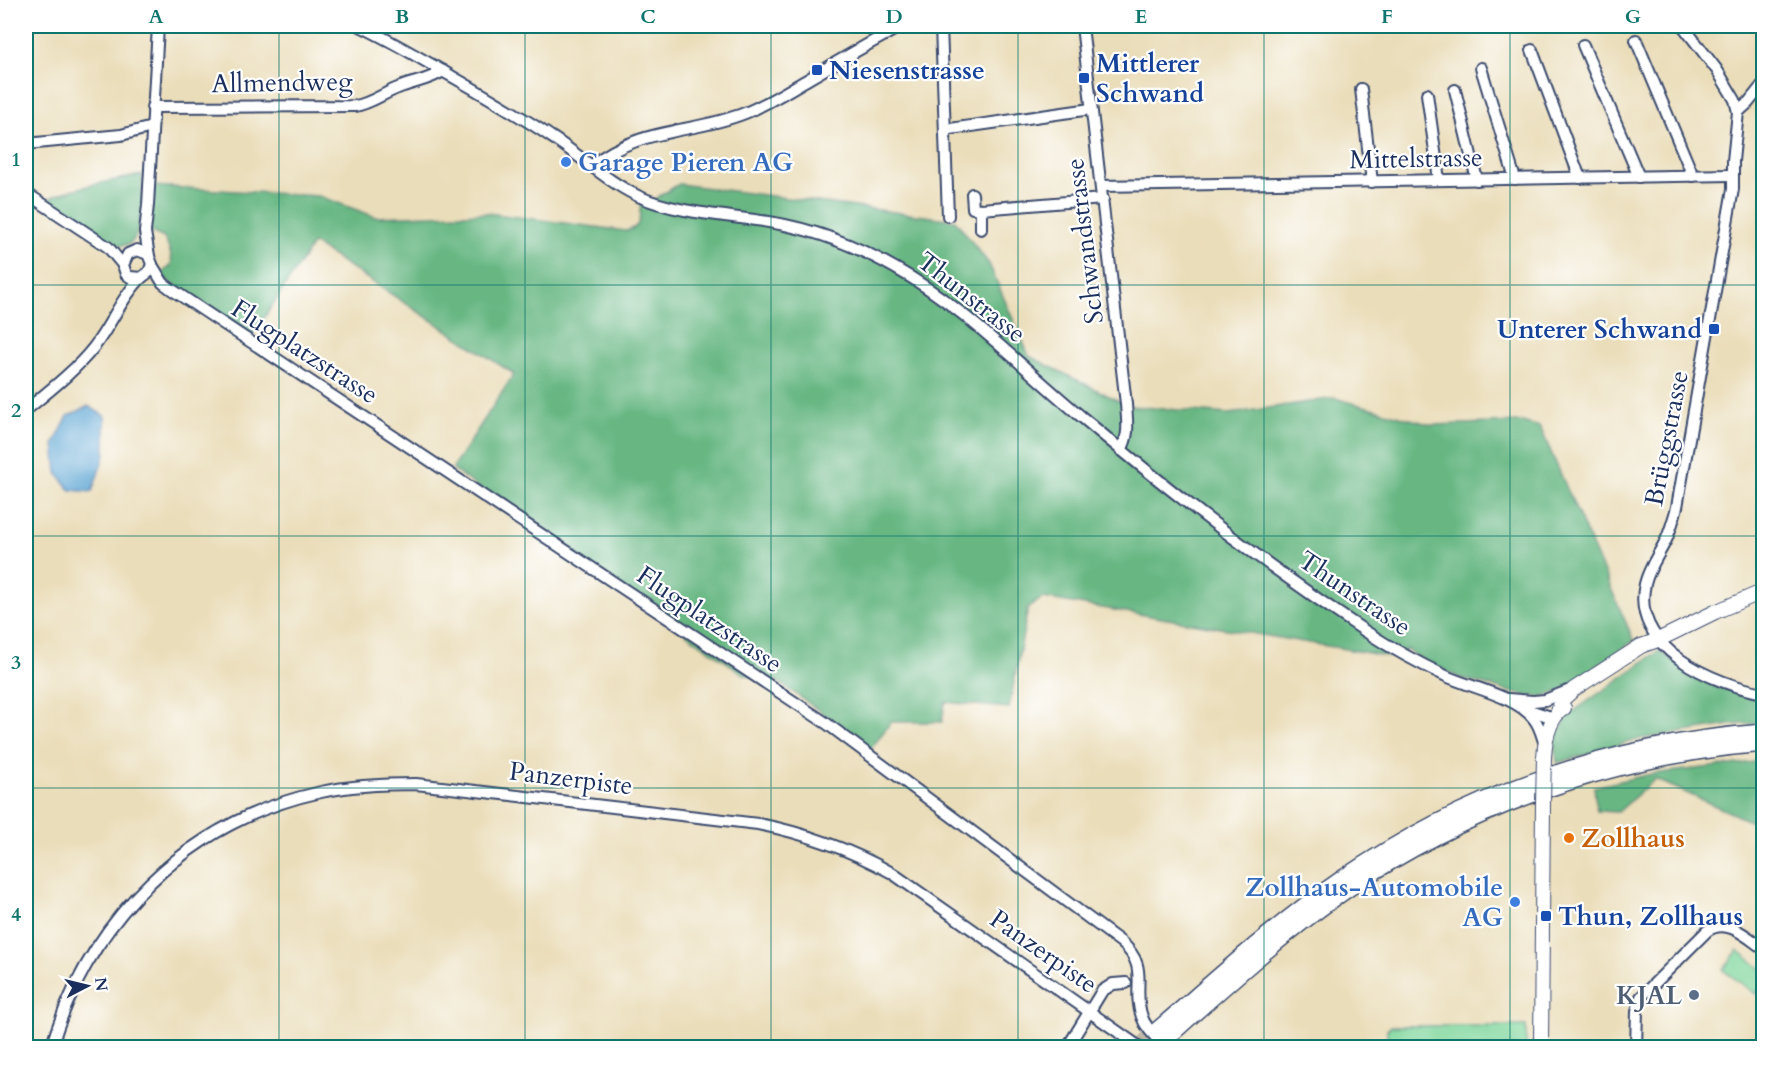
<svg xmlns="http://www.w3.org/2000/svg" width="1789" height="1073" font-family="Cardo,serif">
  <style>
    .green { fill: #7fd69b; stroke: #4d827c; stroke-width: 1.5 }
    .forest { fill: #67b783; stroke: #417370; stroke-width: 1.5 }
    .water { fill: #5ba4d2; stroke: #3b6a98; stroke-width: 1.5 }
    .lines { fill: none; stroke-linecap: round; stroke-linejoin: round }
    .highway-tunnel { stroke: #c1baa7; stroke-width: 15; stroke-dasharray: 15 8; stroke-linecap: butt }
    .minor-casing { stroke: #3a496c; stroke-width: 14 }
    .major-casing { stroke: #3a496c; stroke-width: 16 }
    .highway-casing { stroke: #3a496c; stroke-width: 18 }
    .minor { stroke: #fff; stroke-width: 10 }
    .major { stroke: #fff; stroke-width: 14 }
    .highway { stroke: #fff; stroke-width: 15 }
    .major-bridge-casing { stroke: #3a496c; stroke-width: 16; stroke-linecap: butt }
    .major-bridge { stroke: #fff; stroke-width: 14 }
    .grid { fill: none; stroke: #0f766e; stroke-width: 1.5; stroke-opacity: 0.55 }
    .transit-dot { fill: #1a4fb4; stroke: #fff; stroke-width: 2 }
    .shop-dot { fill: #3f7fe0; stroke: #fff; stroke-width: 2 }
    .food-dot { fill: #e8710a; stroke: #fff; stroke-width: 2 }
    .service-dot { fill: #5c6f8a; stroke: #fff; stroke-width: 2 }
    .labels { text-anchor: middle; stroke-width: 4.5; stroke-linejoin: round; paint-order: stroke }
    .transit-label { font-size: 26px; font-weight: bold; fill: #164399; stroke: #fff; text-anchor: start }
    .street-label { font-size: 26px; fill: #1b2f5e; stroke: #fff }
    .shop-label { font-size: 26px; font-weight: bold; fill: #366cbe; stroke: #fff; text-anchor: start }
    .food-label { font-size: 26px; font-weight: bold; fill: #c56008; stroke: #fff; text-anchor: start }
    .service-label { font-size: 26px; font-weight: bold; fill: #4e5e75; stroke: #fff; text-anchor: end }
    .neatline { fill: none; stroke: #0f766e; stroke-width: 2 }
    .grid-label { font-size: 20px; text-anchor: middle; font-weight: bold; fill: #0f766e }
  </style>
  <rect width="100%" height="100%" fill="#fff"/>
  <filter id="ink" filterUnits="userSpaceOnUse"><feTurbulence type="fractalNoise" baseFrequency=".0167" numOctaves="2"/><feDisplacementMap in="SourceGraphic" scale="12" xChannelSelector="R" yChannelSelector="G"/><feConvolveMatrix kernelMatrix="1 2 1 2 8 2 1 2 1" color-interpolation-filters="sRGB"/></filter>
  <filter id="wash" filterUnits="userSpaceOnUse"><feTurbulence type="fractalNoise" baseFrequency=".008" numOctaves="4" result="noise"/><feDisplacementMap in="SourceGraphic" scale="24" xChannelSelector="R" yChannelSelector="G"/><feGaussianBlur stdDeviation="1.35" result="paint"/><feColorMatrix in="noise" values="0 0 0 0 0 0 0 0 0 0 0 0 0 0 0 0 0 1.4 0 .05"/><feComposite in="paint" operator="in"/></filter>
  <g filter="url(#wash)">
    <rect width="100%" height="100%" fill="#eaddb9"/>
    <!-- green -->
    <g class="green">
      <path d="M 1738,950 L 1763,970 L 1763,984 L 1756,994 L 1723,970 Z"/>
      <path d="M 1391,1026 L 1526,1026 L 1526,1047 L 1387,1047 L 1387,1030 Z"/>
    </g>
    <!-- forest -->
    <g class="forest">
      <path d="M 142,175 C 142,191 144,236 129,244 C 123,247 116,245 110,243 L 46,201 C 60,189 121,179 142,175 Z"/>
      <path d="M 679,184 L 955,220 L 989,264 L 1029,356 L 1129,406 L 1229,414 L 1335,398 L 1432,425 L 1522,422 L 1540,427 L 1634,641 L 1559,692 L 1540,697 L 1522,695 L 1460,678 L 1419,658 L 1407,649 L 1398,658 L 1043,598 L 1028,608 L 1009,708 L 945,702 L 942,722 L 891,722 L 870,750 L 842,727 L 777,681 L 745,675 L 452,469 L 514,374 L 313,243 L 251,338 L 164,278 L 162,273 C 164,270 168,269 170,266 C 175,259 167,244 164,238 L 149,231 L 153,186 L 319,196 L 376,217 L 487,213 L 626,231 C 644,226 638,218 641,202 L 650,202 Z"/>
      <path d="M 1659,651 L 1716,687 L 1763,695 L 1763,723 L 1730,725 L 1640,739 L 1557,763 L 1555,742 L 1567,716 Z"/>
      <path d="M 1763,761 L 1763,827 L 1655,779 L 1618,812 L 1597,811 L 1594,787 L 1651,774 Z"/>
    </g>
    <!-- water -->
    <path class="water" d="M 88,406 L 105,416 L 105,454 L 92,492 L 70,490 L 57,473 L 54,444 L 68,416 Z"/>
  </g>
  <g filter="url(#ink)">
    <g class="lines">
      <!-- highway-tunnel -->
      <path class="highway-tunnel" d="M 1137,1048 L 1157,1030"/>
      <defs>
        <g id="minor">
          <path d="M 360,26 C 392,41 423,60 453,77 C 486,96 519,115 550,136 C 580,155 606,181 638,196 C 677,214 727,215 769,222 C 812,229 857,246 895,268 C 965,307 1021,367 1083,418 C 1173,494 1267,566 1365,631 C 1391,648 1418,663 1446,676 C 1472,688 1516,696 1534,719 C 1540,726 1542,736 1545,745"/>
          <path d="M 941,26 L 948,216"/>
          <path d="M 1082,26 L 1126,404 C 1127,421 1130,435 1121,450"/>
          <path d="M 1683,26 L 1717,70 L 1735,100 L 1738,112 L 1733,161 L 1733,189 L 1677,507 C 1674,518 1671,528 1667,538 C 1660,553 1649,567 1645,584 C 1630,648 1713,684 1764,693"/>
          <path d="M 1636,40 L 1693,176"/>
          <path d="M 1583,45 L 1639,177"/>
          <path d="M 1532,50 L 1580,178"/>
          <path d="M 1481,68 L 1515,179"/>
          <path d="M 1361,89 L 1372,182"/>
          <path d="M 1455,90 L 1477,180"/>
          <path d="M 1427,94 L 1439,180"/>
          <path d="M 152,107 L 355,106 C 370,104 384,93 398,88 C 413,82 430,80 443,71"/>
          <path d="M 1738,112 L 1748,103 L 1764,83"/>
          <path d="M 950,129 L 1091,109"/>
          <path d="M 26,144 L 121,135 L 152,127"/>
          <path d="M 591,166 C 638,127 693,134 745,113 C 768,104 789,90 810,78 C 840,60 870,43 901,26"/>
          <path d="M 1101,186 L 1732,175"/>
          <path d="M 26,193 L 108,247 L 123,265 L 126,274 L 130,277 L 141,278 L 149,272 L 152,264 L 148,254 L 137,250 L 128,254 L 123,265"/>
          <path d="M 972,194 L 973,208 L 981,209 L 1103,199"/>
          <path d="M 981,209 L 981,229"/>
          <path d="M 149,256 L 145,232 L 148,205 L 158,26"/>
          <path d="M 152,265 L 163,283 L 171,289 L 826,723 L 1121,942 C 1151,968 1131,987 1142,1017 C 1146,1029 1157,1038 1166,1048"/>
          <path d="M 26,410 C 49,391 75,371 94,347 C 111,325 121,298 141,278"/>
          <path d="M 1508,699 L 1533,701 L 1545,700 L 1568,691"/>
          <path d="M 1526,709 L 1554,718"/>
          <path d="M 51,1048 C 90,918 188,821 321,792 C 353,785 384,784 416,784 L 758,824 C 805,833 851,850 892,873 L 1141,1048"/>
          <path d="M 1067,1048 L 1102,991 L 1113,984 L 1126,983"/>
          <path d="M 1636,1048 L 1637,1011 L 1641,997 L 1707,931 C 1727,917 1747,937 1764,949"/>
        </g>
        <g id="major">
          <path d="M 1558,712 L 1562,700 L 1574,689 L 1641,646 L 1658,640 L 1715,612 L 1764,591"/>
          <path d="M 1544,757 C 1545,741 1548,718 1564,708"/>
          <path d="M 1541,1048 L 1543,803"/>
        </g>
        <g id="highway">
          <path d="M 1157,1030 C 1217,978 1275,925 1340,880 C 1465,794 1612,743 1764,732"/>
          <path d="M 1166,1039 C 1224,987 1283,933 1348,889 C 1472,805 1615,756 1764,744"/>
        </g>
      </defs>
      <!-- minor casing -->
      <use href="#minor" class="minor-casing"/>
      <!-- major casing -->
      <use href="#major" class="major-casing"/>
      <!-- highway casing -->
      <use href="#highway" class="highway-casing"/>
      <!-- minor -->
      <use href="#minor" class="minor"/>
      <!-- major -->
      <use href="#major" class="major"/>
      <!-- highway -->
      <use href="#highway" class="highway"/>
      <defs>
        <path id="major-bridge" d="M 1543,803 L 1544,757"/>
      </defs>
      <!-- major-bridge casing -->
      <use href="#major-bridge" class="major-bridge-casing"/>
      <!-- major-bridge -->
      <use href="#major-bridge" class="major-bridge"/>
    </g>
  </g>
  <!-- grid -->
  <path class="grid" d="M 279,26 L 279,1048M 525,26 L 525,1048M 771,26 L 771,1048M 1018,26 L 1018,1048M 1264,26 L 1264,1048M 1510,26 L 1510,1048M 26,285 L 1764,285M 26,536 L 1764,536M 26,788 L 1764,788"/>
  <!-- markers -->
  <g class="transit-dot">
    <rect x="811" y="64" width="12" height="12" rx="3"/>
    <rect x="1078" y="72" width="12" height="12" rx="3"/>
    <rect x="1708" y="323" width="12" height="12" rx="3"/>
    <rect x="1540" y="910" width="12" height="12" rx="3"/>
  </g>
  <g class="shop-dot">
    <circle cx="566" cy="162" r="6"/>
    <circle cx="1515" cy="902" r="6"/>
  </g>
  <circle class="food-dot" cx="1569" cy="838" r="6"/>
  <circle class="service-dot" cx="1694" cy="995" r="6"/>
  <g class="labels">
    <!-- transit labels -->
    <g class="transit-label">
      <text x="1096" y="72">Mittlerer<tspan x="1096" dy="30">Schwand</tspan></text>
      <text x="829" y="79">Niesenstrasse</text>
      <text x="1702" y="338" text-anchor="end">Unterer Schwand</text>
      <text x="1558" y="925">Thun, Zollhaus</text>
    </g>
    <!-- street labels -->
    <g class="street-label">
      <text transform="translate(282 82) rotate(-1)" y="9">Allmendweg</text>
      <text transform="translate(1416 158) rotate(-1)" y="9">Mittelstrasse</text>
      <text transform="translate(1084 241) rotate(-97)" y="9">Schwandstrasse</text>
      <text transform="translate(972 297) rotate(38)" y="9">Thunstrasse</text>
      <text transform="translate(305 351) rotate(33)" y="9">Flugplatzstrasse</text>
      <text transform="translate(1666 438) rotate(-79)" y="9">Brüggstrasse</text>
      <text transform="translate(1355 593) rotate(34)" y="9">Thunstrasse</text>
      <text transform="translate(710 619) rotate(34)" y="9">Flugplatzstrasse</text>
      <text transform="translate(571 778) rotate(7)" y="9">Panzerpiste</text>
      <text transform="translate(1044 951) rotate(35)" y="9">Panzerpiste</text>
    </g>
    <!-- shop labels -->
    <g class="shop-label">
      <text x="578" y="171">Garage Pieren AG</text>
      <text x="1503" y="896" text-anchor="end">Zollhaus-Automobile<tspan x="1503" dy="30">AG</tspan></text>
    </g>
    <!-- food labels -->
    <g class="food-label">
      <text x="1581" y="847">Zollhaus</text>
    </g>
    <!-- service labels -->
    <g class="service-label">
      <text x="1682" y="1004">KJAL</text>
    </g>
  </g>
  <!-- margin -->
  <rect width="1789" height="1073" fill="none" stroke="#fff" stroke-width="66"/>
  <!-- north arrow -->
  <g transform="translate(87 986) rotate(83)" stroke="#ffffff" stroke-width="4.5" paint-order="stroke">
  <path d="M0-4.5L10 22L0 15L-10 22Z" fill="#1b2f5e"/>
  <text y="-9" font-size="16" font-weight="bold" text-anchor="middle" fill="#1b2f5e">N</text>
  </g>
  <rect x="33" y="33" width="1723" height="1007" class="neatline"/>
  <g class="grid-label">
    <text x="156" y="23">A</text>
    <text x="402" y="23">B</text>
    <text x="648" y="23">C</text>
    <text x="894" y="23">D</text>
    <text x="1141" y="23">E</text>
    <text x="1387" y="23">F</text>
    <text x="1633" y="23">G</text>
    <text x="16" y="166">1</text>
    <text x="16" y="417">2</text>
    <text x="16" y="669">3</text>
    <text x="16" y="921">4</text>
  </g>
</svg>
